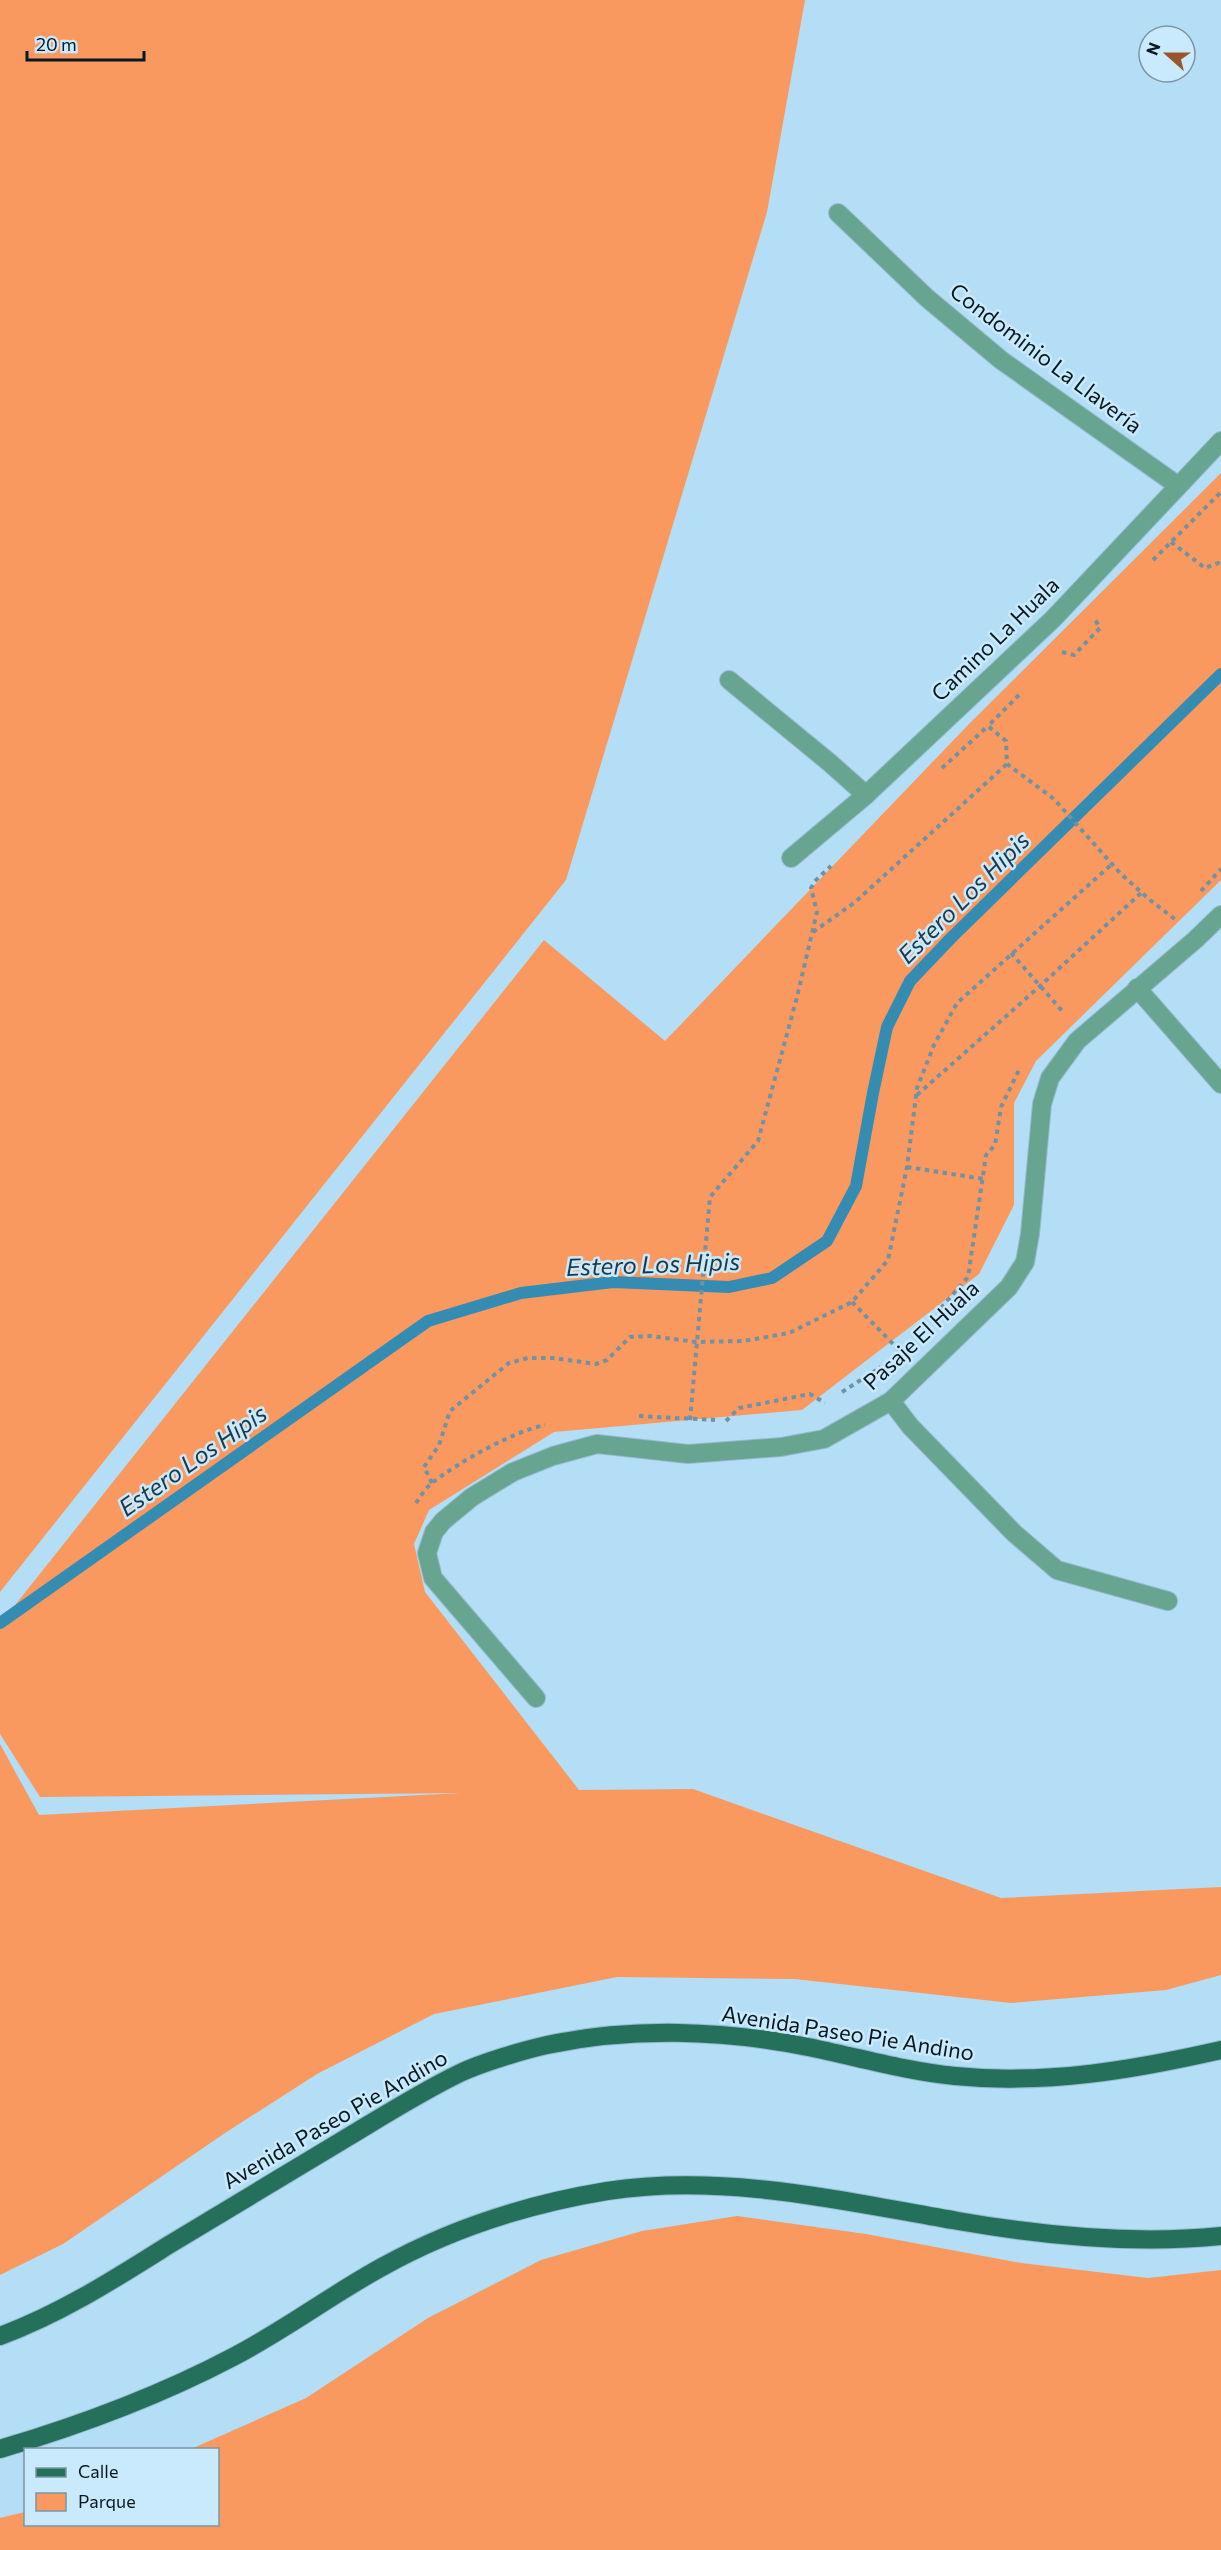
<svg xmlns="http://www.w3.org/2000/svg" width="1221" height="2550" font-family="Commissioner,sans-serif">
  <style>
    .green { fill: #f9995f }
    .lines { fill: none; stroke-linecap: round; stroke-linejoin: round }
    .stream { stroke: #348cb3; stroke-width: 12 }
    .minor-casing { stroke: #94bacf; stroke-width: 20 }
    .major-casing { stroke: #94bacf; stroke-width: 20 }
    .path { stroke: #7292a3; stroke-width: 4; stroke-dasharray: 4.5 4.5; stroke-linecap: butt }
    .minor { stroke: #67a590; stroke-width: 18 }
    .major { stroke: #24705b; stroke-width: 18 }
    .labels { text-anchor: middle; stroke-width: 5; stroke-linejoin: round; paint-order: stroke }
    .street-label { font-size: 22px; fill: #081820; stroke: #c8eafc }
    .water-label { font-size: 24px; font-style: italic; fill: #1f3845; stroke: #c8eafc }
  </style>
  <rect width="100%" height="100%" fill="#b3def5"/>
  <!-- green -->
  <g class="green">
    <path d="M 0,0 L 805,0 L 767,212 L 566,880 L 0,1592 Z"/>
    <path d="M 1221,473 L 1221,880 L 1036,1061 L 1014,1103 L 1014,1205 L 979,1274 L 802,1410 L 554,1432 L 429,1510 L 414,1544 L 425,1592 L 579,1790 L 693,1789 L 1001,1898 L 1221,1887 L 1221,1975 L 1166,1990 L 1011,2003 L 795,1979 L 617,1977 L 434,2014 L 317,2074 L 225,2133 L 63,2244 L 0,2275 L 0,1744 L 39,1815 L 461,1793 L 40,1797 L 0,1734 L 0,1624 L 544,940 L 665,1041 L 968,725 Z"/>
    <path d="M 737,2216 L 866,2234 L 1021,2263 L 1148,2278 L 1221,2270 L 1221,2550 L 0,2550 L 0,2518 L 25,2512 L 26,2524 L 218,2524 L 218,2450 L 191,2449 L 306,2398 L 428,2318 L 541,2260 L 642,2231 Z"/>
  </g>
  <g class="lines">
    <!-- stream -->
    <path class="stream" d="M 0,1623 L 428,1321 L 521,1293 L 613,1282 L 729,1287 L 772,1278 L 827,1241 L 856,1186 L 873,1093 L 887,1027 L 910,981 L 951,938 L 1221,674"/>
    <defs>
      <g id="minor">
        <path d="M 838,213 L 927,298 L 1001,360 L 1177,485"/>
        <path d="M 729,680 L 830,763 L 866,795"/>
        <path d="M 791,858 L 866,795 L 1053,619 L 1221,441"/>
        <path d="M 1137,988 L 1221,1084"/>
        <path d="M 891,1401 L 910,1426 L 1014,1533 L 1057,1570 L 1168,1601"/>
        <path d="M 536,1698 L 433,1578 L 427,1553 L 434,1532 L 443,1521 L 472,1497 L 513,1472 L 553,1456 L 597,1444 L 688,1454 L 781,1447 L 824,1439 L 891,1401 L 1009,1287 L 1025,1262 L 1030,1234 L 1042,1104 L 1050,1078 L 1077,1041 L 1195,940 L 1221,915"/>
      </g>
      <g id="major">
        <path d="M 0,2336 C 60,2314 113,2280 167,2246 C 230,2208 294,2170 358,2131 C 391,2111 425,2090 460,2073 C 481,2063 524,2050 547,2045 C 631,2027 724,2030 808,2047 C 857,2057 905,2071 955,2076 C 1046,2085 1133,2070 1221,2050"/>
        <path d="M 0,2449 C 81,2425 159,2396 233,2357 C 285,2330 331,2295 382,2267 C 452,2228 528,2204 607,2191 C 725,2173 842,2201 958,2221 C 1044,2236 1134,2245 1221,2236"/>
      </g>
    </defs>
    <!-- minor casing -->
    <use href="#minor" class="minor-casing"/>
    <!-- major casing -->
    <use href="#major" class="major-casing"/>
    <!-- path -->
    <g class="path">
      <path d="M 1171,542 L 1205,568 L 1221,562"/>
      <path d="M 1153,560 L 1221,492"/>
      <path d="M 1062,652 L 1074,655 L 1100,628 L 1094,618"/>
      <path d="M 1019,695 L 988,726 L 1006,741 L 1007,764 L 1054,799 L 1120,873 L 1150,900 L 1176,920"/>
      <path d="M 942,768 L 988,726"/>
      <path d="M 1201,891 L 1221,869"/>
      <path d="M 813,932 L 854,903 L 1007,764"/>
      <path d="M 1011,953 L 1064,1013"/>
      <path d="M 917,1095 L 1039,987 L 1141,893"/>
      <path d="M 907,1167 L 984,1179"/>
      <path d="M 852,1302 L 901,1352"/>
      <path d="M 941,1308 L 968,1277 L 986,1155 L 995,1145 L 1001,1107 L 1019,1070"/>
      <path d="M 842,1392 L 881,1367"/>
      <path d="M 639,1416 L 715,1420"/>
      <path d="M 690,1420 L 710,1197 L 758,1141 L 797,997 L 817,912 L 811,888 L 815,881 L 831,866"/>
      <path d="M 726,1421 L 739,1408 L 810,1394 L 825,1403"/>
      <path d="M 432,1483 L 424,1467 L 439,1445 L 450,1411 L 509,1363 L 528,1358 L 553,1358 L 596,1364 L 607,1360 L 630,1337 L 651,1336 L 696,1342 L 743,1341 L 789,1333 L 852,1302 L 888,1260 L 907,1167 L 917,1088 L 934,1045 L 957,1003 L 1112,864"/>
      <path d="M 416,1503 C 421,1496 426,1487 433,1482 C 461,1461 512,1432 545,1425"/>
    </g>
    <!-- minor -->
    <use href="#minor" class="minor"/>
    <!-- major -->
    <use href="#major" class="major"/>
  </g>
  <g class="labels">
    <!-- street labels -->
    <g class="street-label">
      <text transform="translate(1046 358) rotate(37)" y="8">Condominio La Llavería</text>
      <text transform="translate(995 639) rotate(-44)" y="8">Camino La Huala</text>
      <text transform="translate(921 1335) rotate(-43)" y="8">Pasaje El Huala</text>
      <text transform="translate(848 2033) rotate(9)" y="8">Avenida Paseo Pie Andino</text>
      <text transform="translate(335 2119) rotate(-30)" y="8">Avenida Paseo Pie Andino</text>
    </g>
    <!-- water labels -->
    <g class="water-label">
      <text transform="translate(964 898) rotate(-45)" y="8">Estero Los Hipis</text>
      <text transform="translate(653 1265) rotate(-2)" y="8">Estero Los Hipis</text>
      <text transform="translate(193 1461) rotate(-35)" y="8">Estero Los Hipis</text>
    </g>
  </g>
  <!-- legend -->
  <rect x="24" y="2448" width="195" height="78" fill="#c8eafc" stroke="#7b96a4" stroke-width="1.5"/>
  <rect x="36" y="2468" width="30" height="9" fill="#24705b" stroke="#7b96a4" stroke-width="1.5"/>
  <text x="78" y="2478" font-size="18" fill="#081820">Calle</text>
  <rect x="36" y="2493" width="30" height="18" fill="#f9995f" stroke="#7b96a4" stroke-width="1.5"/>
  <text x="78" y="2508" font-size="18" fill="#081820">Parque</text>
  <!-- north arrow -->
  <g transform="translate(1167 54) rotate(291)"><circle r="28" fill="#c8eafc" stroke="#7b96a4" stroke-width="1.5"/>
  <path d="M0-4.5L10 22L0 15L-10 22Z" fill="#9a562a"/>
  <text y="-9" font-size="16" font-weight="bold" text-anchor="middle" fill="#081820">N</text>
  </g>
  <!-- scale -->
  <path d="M27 51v9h117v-9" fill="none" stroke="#081820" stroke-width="3"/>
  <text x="36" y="51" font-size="18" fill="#081820" stroke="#c8eafc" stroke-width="4.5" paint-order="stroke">20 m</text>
</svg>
